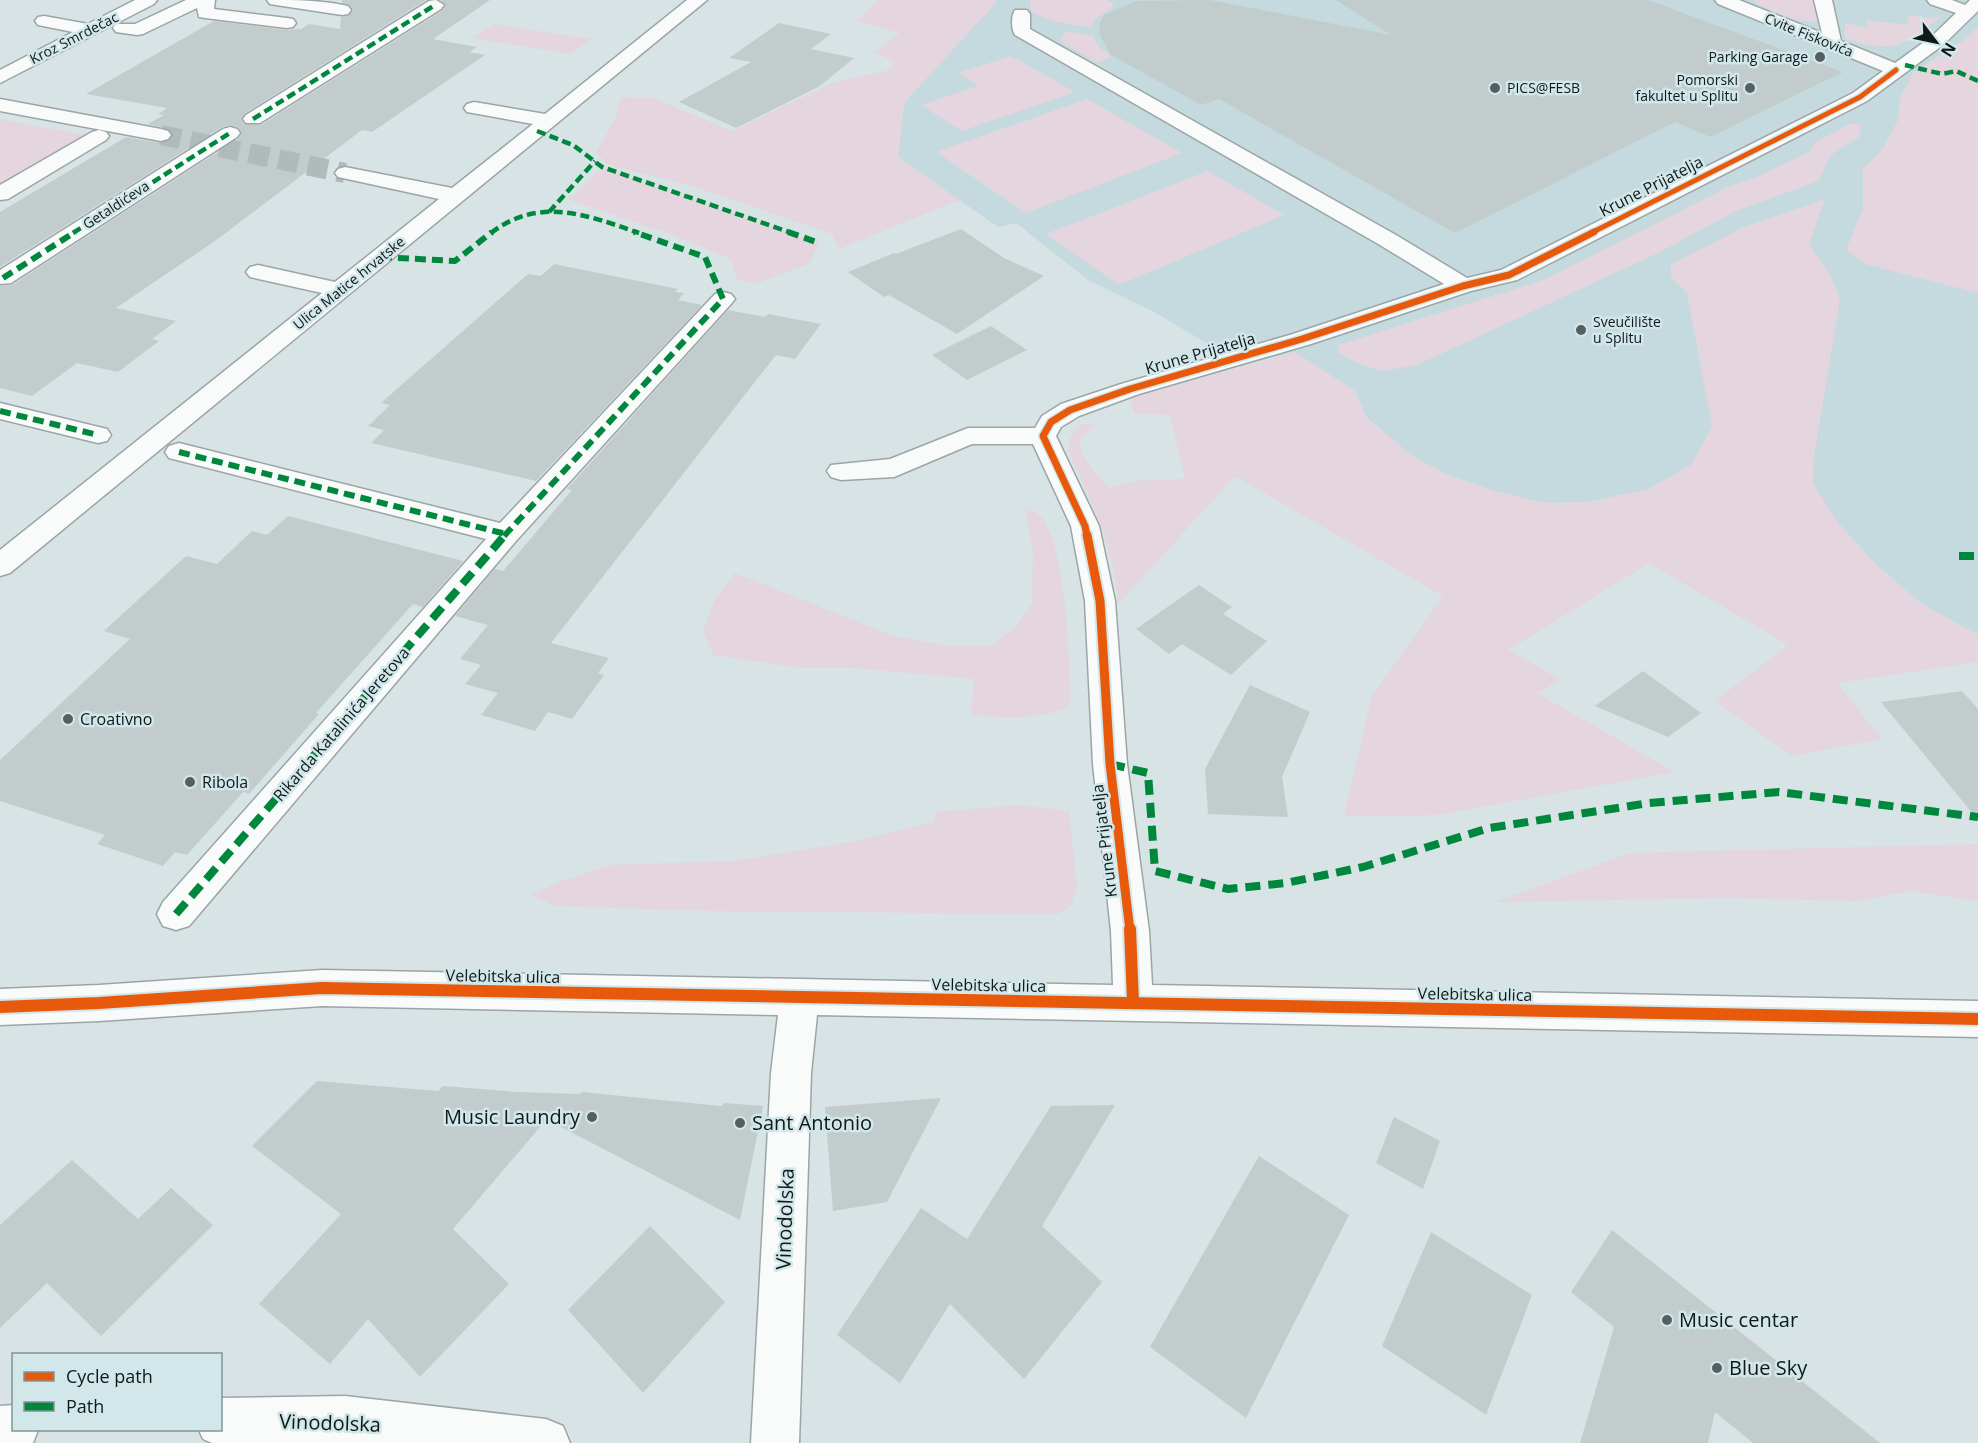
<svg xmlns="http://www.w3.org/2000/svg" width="1978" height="1443" font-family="'Open Sans',sans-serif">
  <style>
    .built { fill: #c5dade }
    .green { fill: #e4d5de }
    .building { fill: #c3cccd }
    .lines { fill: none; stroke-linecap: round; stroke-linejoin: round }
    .minor-tunnel { stroke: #afbabb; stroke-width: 20; stroke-dasharray: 20 10; stroke-linecap: butt }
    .minor-casing { stroke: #9ca5a6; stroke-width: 3 }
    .minor { fill: #f9fbfb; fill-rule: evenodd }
    .quiet-far2 { stroke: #00873e; stroke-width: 4.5; stroke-dasharray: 9 4.5; stroke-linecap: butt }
    .quiet-far1 { stroke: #00873e; stroke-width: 6; stroke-dasharray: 11 6; stroke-linecap: butt }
    .quiet { stroke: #00873e; stroke-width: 8; stroke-dasharray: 15 8; stroke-linecap: butt }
    .cycleway-far3-casing { stroke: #d1e7ea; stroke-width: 8 }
    .cycleway-far2-casing { stroke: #d1e7ea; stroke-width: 10 }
    .cycleway-far1-casing { stroke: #d1e7ea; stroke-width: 13 }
    .cycleway-casing { stroke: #d1e7ea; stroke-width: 16 }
    .cycleway-far3 { stroke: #e8590c; stroke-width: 5 }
    .cycleway-far2 { stroke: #e8590c; stroke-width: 7 }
    .cycleway-far1 { stroke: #e8590c; stroke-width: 9 }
    .cycleway { stroke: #e8590c; stroke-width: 12 }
    .poi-dot { fill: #565f60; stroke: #d1e7ea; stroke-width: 2 }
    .labels { text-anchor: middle; stroke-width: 5; stroke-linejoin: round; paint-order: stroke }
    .far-street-label { font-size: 14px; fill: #111819; stroke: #d1e7ea }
    .far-poi-label { font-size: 14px; fill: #111819; stroke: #d1e7ea; text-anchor: end }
    .street-label { font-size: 16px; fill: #111819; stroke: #d1e7ea }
    .poi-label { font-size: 16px; fill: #111819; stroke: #d1e7ea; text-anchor: start }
    .near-poi-label { font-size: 20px; fill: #111819; stroke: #d1e7ea; text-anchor: start }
    .near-street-label { font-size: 20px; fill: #111819; stroke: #d1e7ea }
  </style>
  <rect width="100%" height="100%" fill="#d7e3e4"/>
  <!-- built -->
  <path class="built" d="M 998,0 L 1978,0 L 1978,635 L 1925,606 L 1881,569 L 1691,465 L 1649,489 L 1589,502 L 1545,503 L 1494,491 L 1443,473 L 1411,455 L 1366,417 L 1355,391 L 1294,352 L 1244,365 L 1154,312 L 1088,280 L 1016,223 L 998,227 L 898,157 L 904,103 Z"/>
  <!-- green -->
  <g class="green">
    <path d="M 879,0 L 998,0 L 904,103 L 898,157 L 959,200 L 839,249 L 832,234 L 687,184 L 608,165 L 596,152 L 615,119 L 621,97 L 652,98 L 732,131 L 835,82 L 886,71 L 896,62 L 874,53 L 900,33 L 857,21 Z"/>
    <path d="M 1030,0 L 1107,0 L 1115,5 L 1094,20 L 1092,28 L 1052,21 L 1031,12 Z"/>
    <path d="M 1755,0 L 1817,0 L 1821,18 C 1804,29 1772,10 1755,3 Z"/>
    <path d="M 1908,15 L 1932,18 L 1944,15 C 1904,44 1896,55 1845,39 L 1845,23 L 1867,28 L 1867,20 L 1907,25 Z"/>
    <path d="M 494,24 L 591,39 L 571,54 L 472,38 Z"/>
    <path d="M 1978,27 L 1978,293 L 1865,264 L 1846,249 L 1863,209 L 1863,168 L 1882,150 L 1898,120 L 1900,98 L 1913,73 L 1965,39 Z"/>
    <path d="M 1066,31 L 1093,36 L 1099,47 L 1112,57 L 1097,63 L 1060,41 Z"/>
    <path d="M 1011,56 L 1075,92 L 962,131 L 921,105 L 978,86 L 958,73 Z"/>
    <path d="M 1087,99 L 1182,153 L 1026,213 L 936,152 Z"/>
    <path d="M 0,119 L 84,135 L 0,184 Z"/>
    <path d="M 1849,124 L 1861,124 L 1859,137 L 1831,155 L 1818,181 L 1736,211 L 1656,254 L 1417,365 L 1382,371 L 1356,363 L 1339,353 L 1338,345 L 1543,280 L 1730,186 L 1750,180 L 1809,152 L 1815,143 Z"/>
    <path d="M 602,167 L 819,243 L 810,263 L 756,284 L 737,280 L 731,259 L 676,236 L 569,200 Z"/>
    <path d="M 1208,171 L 1284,215 L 1119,285 L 1046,234 Z"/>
    <path d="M 1825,199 L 1809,244 L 1832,278 L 1840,299 L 1813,462 L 1813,483 L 1836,520 L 1880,569 L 1925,606 L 1977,635 L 1978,632 L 1978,662 L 1837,683 L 1882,739 L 1792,756 L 1715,701 L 1788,645 L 1649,563 L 1508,650 L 1561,680 L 1537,693 L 1674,772 L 1437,815 L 1344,816 L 1372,696 L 1443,596 L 1235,476 L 1118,604 C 1115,549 1091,500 1068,451 L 1070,439 L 1080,424 L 1095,424 L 1080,440 C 1080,460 1097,474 1109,488 L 1133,481 L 1185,479 L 1170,415 L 1135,414 L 1131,406 L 1133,397 L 1295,352 L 1355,391 L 1366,418 L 1411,455 L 1443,473 L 1494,491 L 1545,503 L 1589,502 L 1649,489 L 1691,465 L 1712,427 L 1687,293 L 1671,278 L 1671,264 L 1744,227 Z"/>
    <path d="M 1025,508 C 1029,509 1034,510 1037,513 C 1067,538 1068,656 1071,697 L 1068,708 C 1035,720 1005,718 971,715 L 974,679 L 855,668 L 800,668 L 713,655 L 703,631 L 714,601 L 735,573 L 893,636 L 950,646 L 989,646 L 1016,627 L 1032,603 L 1033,551 Z"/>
    <path d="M 1018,805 L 1069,811 L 1077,888 L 1071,906 L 1058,914 L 710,911 L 555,906 L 531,895 L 559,882 L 610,865 L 734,861 L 851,842 L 934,822 L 936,812 Z"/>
    <path d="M 1978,844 L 1978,901 L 1911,891 L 1859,901 L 1723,898 L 1496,902 L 1630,853 Z"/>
  </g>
  <!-- building -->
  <g class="building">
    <path d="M 342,0 L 426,0 L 245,113 L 241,119 L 244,124 L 261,125 L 442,11 L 446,5 L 440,0 L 490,0 L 433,39 L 477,47 L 469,52 L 485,55 L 372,132 L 362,130 L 215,241 L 116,308 L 176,321 L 152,339 L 159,341 L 118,372 L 77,363 L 32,396 L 0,388 L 0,286 L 12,285 L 238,139 L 242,133 L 238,127 L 229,125 L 222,127 L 0,267 L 0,212 L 126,137 L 161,143 L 169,141 L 173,136 L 169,129 L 148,124 L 164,115 L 158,114 L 167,108 L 86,94 L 214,21 L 287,30 L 301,29 L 309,24 L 340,29 L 341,17 L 348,16 L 353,10 L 350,5 L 342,3 Z"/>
    <path d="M 1210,0 L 1391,35 L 1336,0 L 1648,0 L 1843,72 L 1710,137 L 1675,122 L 1455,233 L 1219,99 L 1201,105 L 1111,55 L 1099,33 L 1100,23 L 1104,15 L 1136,1 Z"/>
    <path d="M 779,23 L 831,34 L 811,49 L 854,58 L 820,86 L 736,128 L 679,102 L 751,62 L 729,58 Z"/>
    <path d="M 961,229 L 1004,258 L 1044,276 L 957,334 L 889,295 L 884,297 L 848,272 L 894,253 L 896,254 Z"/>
    <path d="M 554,264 L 678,289 L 675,292 L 684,293 L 678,300 L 702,305 L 536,481 L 371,443 L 384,430 L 368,426 L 390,405 L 381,403 L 528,274 L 541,276 Z"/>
    <path d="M 728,310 L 765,317 L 768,314 L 821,324 L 795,359 L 776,355 L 551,643 L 609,658 L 598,673 L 604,675 L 572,719 L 548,712 L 535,731 L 481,715 L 498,693 L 465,684 L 481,665 L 460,659 L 488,625 L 455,616 L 495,569 L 503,571 L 572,490 L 567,489 Z"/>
    <path d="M 991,326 L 1027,350 L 967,380 L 932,355 Z"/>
    <path d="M 288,516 L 463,561 L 423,607 L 413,604 L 316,713 L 319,714 L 249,794 L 243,792 L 187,855 L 175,852 L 163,866 L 97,844 L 105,835 L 0,801 L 0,760 L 130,639 L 104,631 L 186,556 L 217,564 L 252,531 L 267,535 Z"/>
    <path d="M 1199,585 L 1232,607 L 1223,614 L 1267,641 L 1231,675 L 1182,644 L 1169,654 L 1136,629 Z"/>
    <path d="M 1643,671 L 1701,713 L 1668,737 L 1595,706 Z"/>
    <path d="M 1250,685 L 1310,712 L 1282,777 L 1288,817 L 1208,814 L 1205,769 Z"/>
    <path d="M 1962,691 L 1978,709 L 1978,820 L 1881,702 Z"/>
    <path d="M 317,1081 L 438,1091 L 443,1086 L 518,1092 L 580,1094 L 582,1092 L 721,1106 L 724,1103 L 763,1106 L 740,1220 L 544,1118 L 546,1120 L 453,1229 L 509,1284 L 420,1377 L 368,1319 L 330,1364 L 259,1304 L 341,1214 L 252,1146 Z"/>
    <path d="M 941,1098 L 887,1202 L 833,1211 L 825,1107 Z"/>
    <path d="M 1115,1105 L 1042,1226 L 1102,1282 L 1024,1379 L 950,1304 L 900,1383 L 837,1335 L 921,1208 L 967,1239 L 1051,1106 Z"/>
    <path d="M 1394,1117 L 1440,1141 L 1423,1189 L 1376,1163 Z"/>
    <path d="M 1259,1156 L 1349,1215 L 1246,1418 L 1150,1347 Z"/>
    <path d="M 72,1160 L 138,1219 L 171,1188 L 213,1225 L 101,1336 L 47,1283 L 0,1328 L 0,1225 Z"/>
    <path d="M 650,1226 L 725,1302 L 643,1393 L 568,1310 Z"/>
    <path d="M 1612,1230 L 1880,1443 L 1753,1443 L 1715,1412 L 1708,1443 L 1580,1443 L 1614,1327 L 1571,1292 Z"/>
    <path d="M 1431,1232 L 1532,1295 L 1486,1415 L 1382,1346 Z"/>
  </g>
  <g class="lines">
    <!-- minor-tunnel -->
    <path class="minor-tunnel" d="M 161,135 L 345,173"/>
    <defs>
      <g id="minor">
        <path d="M 135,0 L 157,0 L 154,4 L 0,83 L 0,70 L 73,32 L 38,25 L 35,21 L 38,17 L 44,16 L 88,24 Z"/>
        <path d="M 186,0 L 215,0 L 214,9 L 287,18 L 293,19 L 296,23 L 293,27 L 287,28 L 205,18 L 199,17 L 197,8 L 143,34 L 137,35 L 116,32 L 113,28 L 116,24 L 135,24 Z"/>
        <path d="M 267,0 C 295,0 321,0 348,6 L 351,10 L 348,14 L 342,15 L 276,5 L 270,4 Z"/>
        <path d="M 436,0 L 444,5 L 441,9 L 260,123 L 246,123 L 243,119 L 246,115 L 429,1 Z"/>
        <path d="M 687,0 L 707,0 L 10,573 L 0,576 L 0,550 L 322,293 L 250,277 L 246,272 L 250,267 L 258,265 L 335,282 L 439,199 L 338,177 L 335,173 L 338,169 L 345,167 L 452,188 L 533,124 L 467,112 L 464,108 L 467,104 L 474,102 L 545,114 Z"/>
        <path d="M 1715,0 L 1739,0 L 1822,33 L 1814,0 L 1832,0 L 1841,41 L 1895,63 L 1931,37 L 1956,13 L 1930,4 L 1927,0 L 1952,0 L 1965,5 L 1970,0 L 1978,0 L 1978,11 L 1943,45 L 1867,101 L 1517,280 L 1471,291 L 1311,344 L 1139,394 L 1079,416 L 1061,427 L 1056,436 L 1099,526 L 1115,601 L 1127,764 L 1149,931 L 1152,985 L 1978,1001 L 1978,1037 L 817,1015 L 811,1073 L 799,1443 L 751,1443 L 771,1073 L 778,1015 L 322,1006 L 99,1021 L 0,1025 L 0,989 L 99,985 L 322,970 L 1113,985 L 1111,931 L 1093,764 L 1085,601 L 1071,526 L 1033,444 L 972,444 L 894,477 L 841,480 L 831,477 L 827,471 L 831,465 L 890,459 L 968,428 L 1035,428 L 1042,416 L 1061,404 L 1121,384 L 1293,334 L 1444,284 L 1380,245 L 1015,35 C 1011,29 1011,16 1015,10 L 1027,10 L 1030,14 L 1030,29 L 1396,235 L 1467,278 L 1501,270 L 1853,93 L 1883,71 L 1718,4 Z"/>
        <path d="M 0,99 L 161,129 L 168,131 L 171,135 L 168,139 L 161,141 L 0,111 Z"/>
        <path d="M 230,127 L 237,129 L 240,133 L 237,137 L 11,283 L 0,284 L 0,270 L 223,129 Z"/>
        <path d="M 99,130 L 106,132 L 109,136 L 106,140 L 8,199 L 0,200 L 0,185 L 92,132 Z"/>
        <path d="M 723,292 L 731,294 L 735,299 L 731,304 L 516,541 L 189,926 L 176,930 L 163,926 L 157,914 L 163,902 L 486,539 L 169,458 L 165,452 L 169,446 L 179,443 L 500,523 L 715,294 Z"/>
        <path d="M 0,403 L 107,429 L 111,435 L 107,441 L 98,443 L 0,419 Z"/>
        <path d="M 345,1396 L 546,1419 L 563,1426 L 570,1443 L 212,1443 L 203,1439 L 199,1430 L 220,1430 L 220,1398 Z"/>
        <path d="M 14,1405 L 14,1430 L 38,1430 L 33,1443 L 0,1443 L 0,1406 Z"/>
      </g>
    </defs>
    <!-- minor casing -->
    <use href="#minor" class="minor-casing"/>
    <!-- minor -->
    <use href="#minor" class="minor"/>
    <!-- quiet-far2 -->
    <g class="quiet-far2">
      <path d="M 1905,65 L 1942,74 L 1956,71 L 1978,81"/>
      <path d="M 253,119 L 435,5"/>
      <path d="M 537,131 L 573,145 L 602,167 L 792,233"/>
      <path d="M 549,212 L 595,161"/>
      <path d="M 73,233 L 230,133"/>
      <path d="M 491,233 C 539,196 587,215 639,233"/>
    </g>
    <!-- quiet-far1 -->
    <g class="quiet-far1">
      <path d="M 788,232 L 819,243"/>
      <path d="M 381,257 L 455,261 L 492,232"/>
      <path d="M 3,278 L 75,232"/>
      <path d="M 0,411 L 98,435"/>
      <path d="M 179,452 L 506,534"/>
      <path d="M 504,536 L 723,299 L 705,257 L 634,232"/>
    </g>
    <!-- quiet -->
    <g class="quiet">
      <path d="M 1959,556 L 1978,556"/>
      <path d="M 1110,764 L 1148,773 L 1155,871 L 1228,889 L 1286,883 L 1363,867 L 1489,828 L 1649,803 L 1779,792 L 1978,817"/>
      <path d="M 176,914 L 505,535"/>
    </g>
    <defs>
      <path id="cycleway-far3" d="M 1591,233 L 1860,97 L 1896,70"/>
      <path id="cycleway-far2" d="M 1087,536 L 1085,526 L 1043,436 L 1051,422 L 1070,410 L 1130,389 L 1302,339 L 1463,286 L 1509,275 L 1594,232"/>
      <path id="cycleway-far1" d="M 1087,535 L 1100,601 L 1110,764 L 1130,931"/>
      <g id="cycleway">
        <path d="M 1130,929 L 1133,1002"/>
        <path d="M 0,1007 L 99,1003 L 322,988 L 1978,1019"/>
      </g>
    </defs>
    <!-- cycleway-far3 casing -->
    <use href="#cycleway-far3" class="cycleway-far3-casing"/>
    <!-- cycleway-far2 casing -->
    <use href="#cycleway-far2" class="cycleway-far2-casing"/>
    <!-- cycleway-far1 casing -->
    <use href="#cycleway-far1" class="cycleway-far1-casing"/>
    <!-- cycleway casing -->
    <use href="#cycleway" class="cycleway-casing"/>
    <!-- cycleway-far3 -->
    <use href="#cycleway-far3" class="cycleway-far3"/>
    <!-- cycleway-far2 -->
    <use href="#cycleway-far2" class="cycleway-far2"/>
    <!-- cycleway-far1 -->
    <use href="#cycleway-far1" class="cycleway-far1"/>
    <!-- cycleway -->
    <use href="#cycleway" class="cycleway"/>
  </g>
  <!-- markers -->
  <g class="poi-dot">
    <circle cx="1820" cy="57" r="6"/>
    <circle cx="1495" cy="88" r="6"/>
    <circle cx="1750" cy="88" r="6"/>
    <circle cx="1581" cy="330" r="6"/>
    <circle cx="68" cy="719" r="6"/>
    <circle cx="190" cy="782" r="6"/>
    <circle cx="592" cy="1117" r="6"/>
    <circle cx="740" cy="1123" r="6"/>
    <circle cx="1667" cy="1320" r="6"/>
    <circle cx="1717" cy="1368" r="6"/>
  </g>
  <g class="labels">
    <!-- far-street labels -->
    <g class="far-street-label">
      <text transform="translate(1809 35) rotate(22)" y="5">Cvite Fiskovića</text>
      <text transform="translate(74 38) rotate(-27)" y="5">Kroz Smrdečac</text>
      <text transform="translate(116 205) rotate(-33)" y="5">Getaldićeva</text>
      <text transform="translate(349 283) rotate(-39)" y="5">Ulica Matice hrvatske</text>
    </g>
    <!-- far-poi labels -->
    <g class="far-poi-label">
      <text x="1808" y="62">Parking Garage</text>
      <text x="1738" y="85">Pomorski<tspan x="1738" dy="16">fakultet u Splitu</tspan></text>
      <text x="1507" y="93" text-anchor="start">PICS@FESB</text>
      <text x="1593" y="327" text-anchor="start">Sveučilište<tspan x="1593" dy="16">u Splitu</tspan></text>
    </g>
    <!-- street labels -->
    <g class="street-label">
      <text transform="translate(1651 186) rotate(-27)" y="6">Krune Prijatelja</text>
      <text transform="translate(1200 353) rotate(-16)" y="6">Krune Prijatelja</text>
      <text transform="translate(341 724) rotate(-49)" y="6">Rikarda Katalinića Jeretova</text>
      <text transform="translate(1104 841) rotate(-97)" y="6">Krune Prijatelja</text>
      <text transform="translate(503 976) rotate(1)" y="6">Velebitska ulica</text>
      <text transform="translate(989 985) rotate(1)" y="6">Velebitska ulica</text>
      <text transform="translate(1475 994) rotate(1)" y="6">Velebitska ulica</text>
    </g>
    <!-- poi labels -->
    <g class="poi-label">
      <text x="80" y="725">Croativno</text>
      <text x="202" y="788">Ribola</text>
    </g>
    <!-- near-poi labels -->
    <g class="near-poi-label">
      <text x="580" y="1124" text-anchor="end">Music Laundry</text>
      <text x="752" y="1130">Sant Antonio</text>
      <text x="1679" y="1327">Music centar</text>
      <text x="1729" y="1375">Blue Sky</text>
    </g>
    <!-- near-street labels -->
    <g class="near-street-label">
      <text transform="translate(785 1219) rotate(-88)" y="7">Vinodolska</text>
      <text transform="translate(330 1423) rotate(2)" y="7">Vinodolska</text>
    </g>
  </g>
  <!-- legend -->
  <rect x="12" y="1353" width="210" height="78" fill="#d1e7ea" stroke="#849496" stroke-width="1.5"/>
  <rect x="24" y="1372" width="30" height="9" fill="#e8590c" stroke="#849496" stroke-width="1.5"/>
  <text x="66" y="1383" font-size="18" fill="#111819">Cycle path</text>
  <rect x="24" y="1402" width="30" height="9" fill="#00873e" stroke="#849496" stroke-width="1.5"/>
  <text x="66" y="1413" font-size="18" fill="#111819">Path</text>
  <!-- north arrow -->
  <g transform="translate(1936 42) rotate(122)" stroke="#d1e7ea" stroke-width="4.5" paint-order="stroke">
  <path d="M0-4.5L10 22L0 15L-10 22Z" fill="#111819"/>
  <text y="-9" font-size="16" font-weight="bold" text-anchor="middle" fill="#111819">N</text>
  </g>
</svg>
